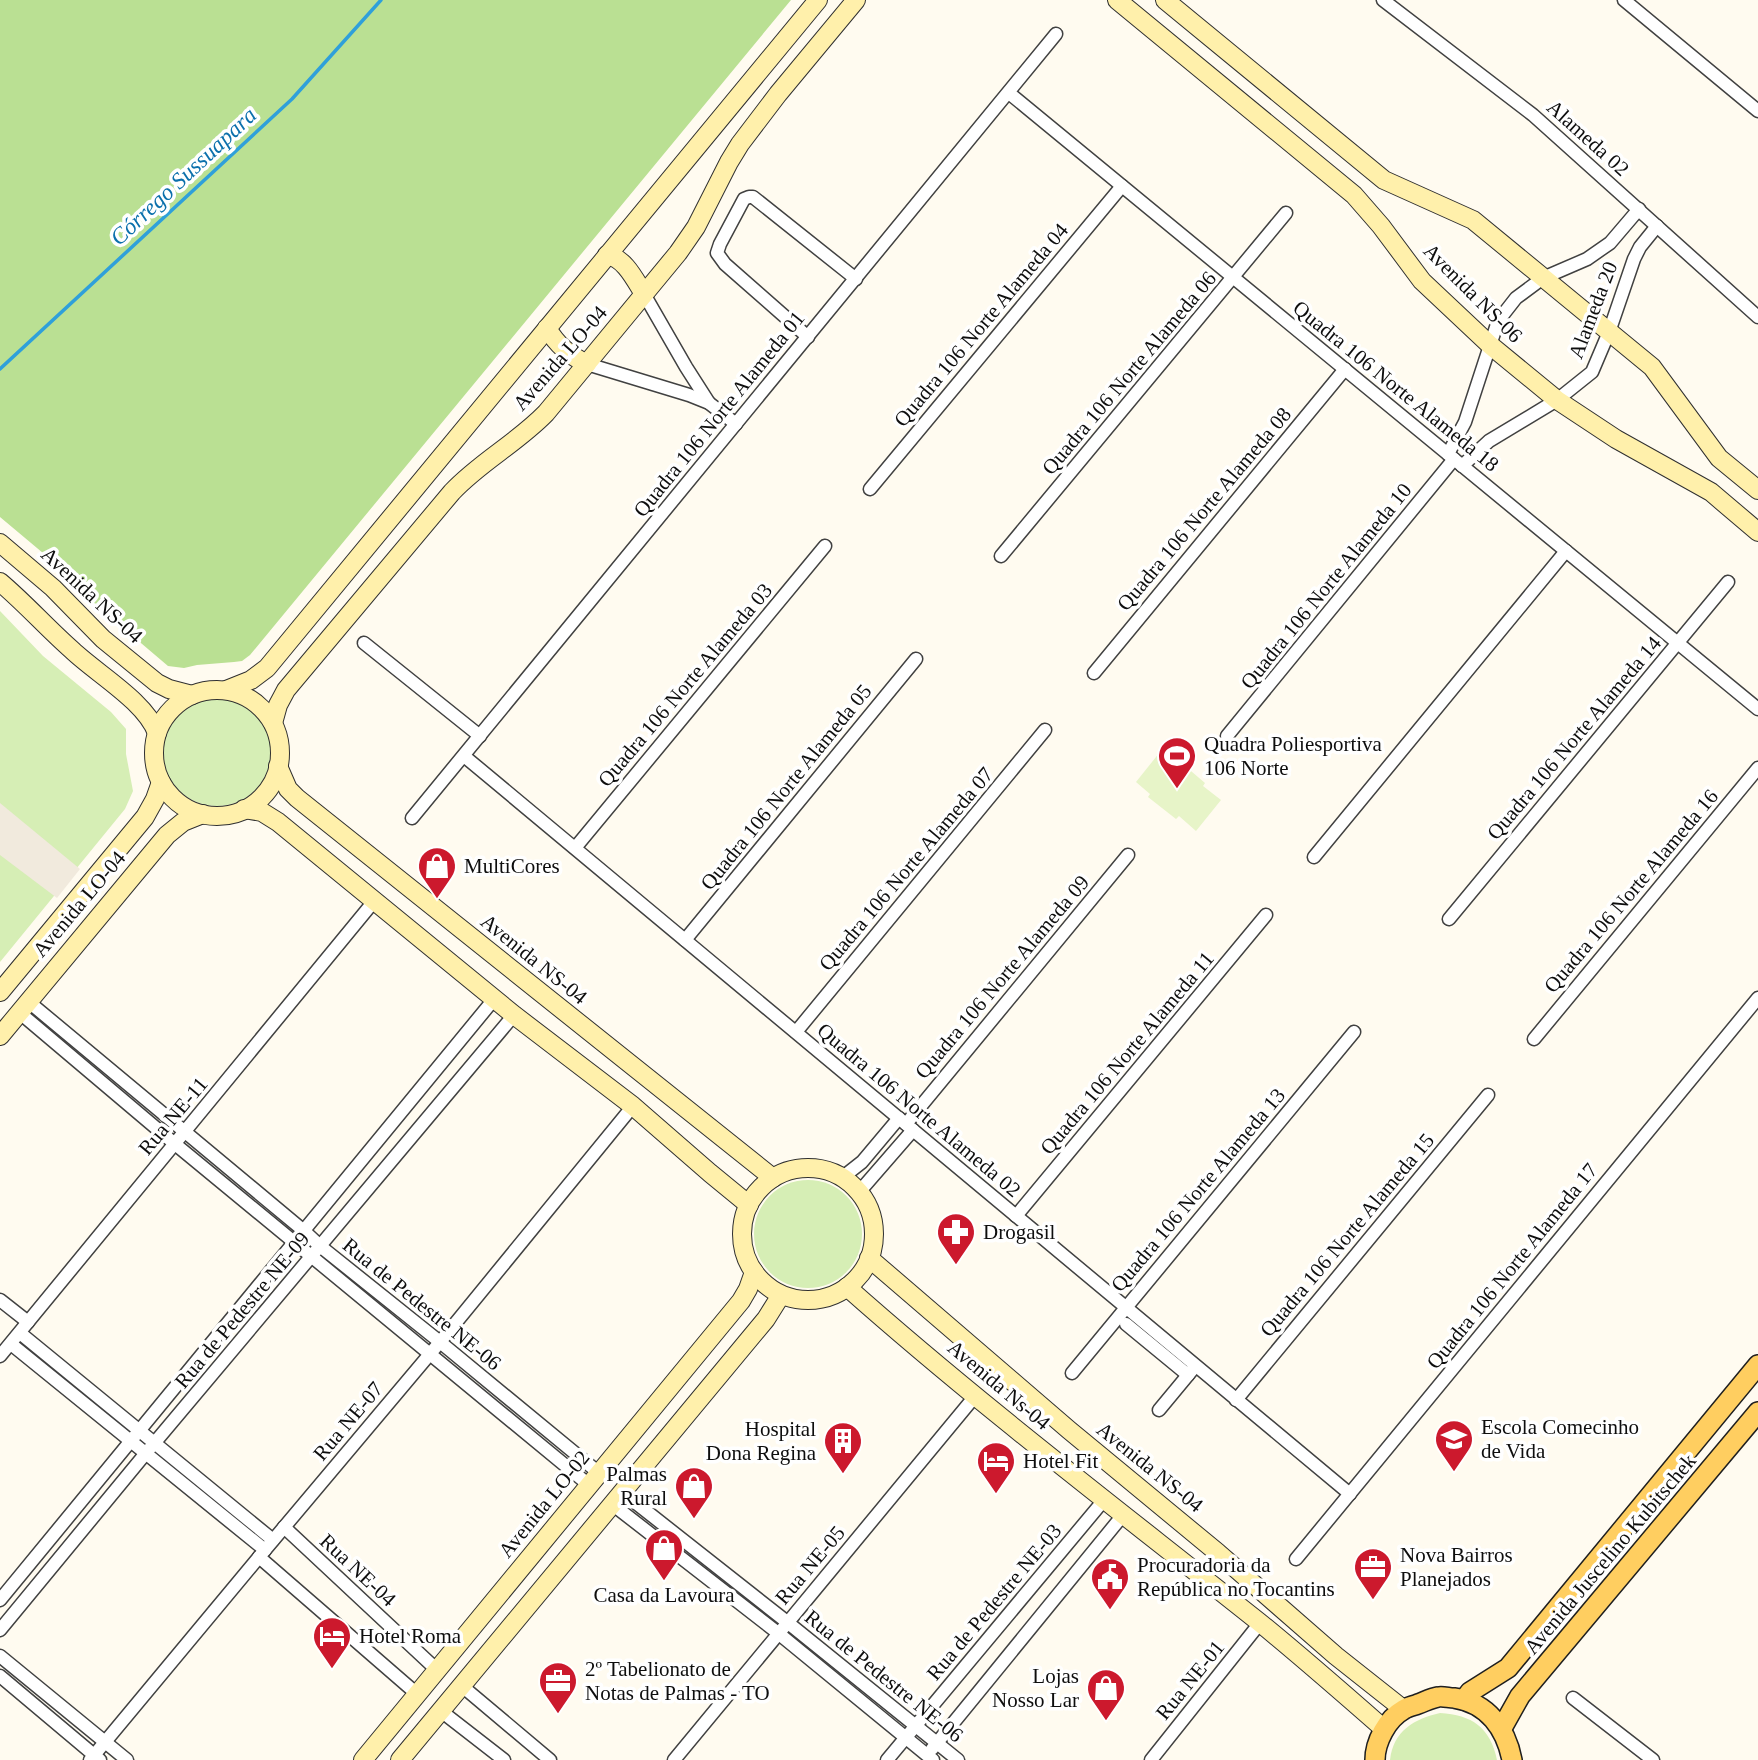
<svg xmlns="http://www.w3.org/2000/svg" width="1758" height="1760" font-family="Georgia,serif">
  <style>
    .green { fill: #d6eeb5 }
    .forest { fill: #bae093 }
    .pitch { fill: #e7f4c8 }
    .plaza { fill: #f1eadd }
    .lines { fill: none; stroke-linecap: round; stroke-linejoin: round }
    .stream { stroke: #2fa0da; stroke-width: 3.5 }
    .street-casing { stroke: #414141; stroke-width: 15 }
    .secondary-casing { stroke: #303030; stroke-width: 20 }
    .primary-casing { stroke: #1f1f1f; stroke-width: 22 }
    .street { stroke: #fff; stroke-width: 12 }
    .secondary { stroke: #fff0ab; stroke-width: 18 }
    .primary { stroke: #ffce60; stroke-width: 19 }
    .labels { text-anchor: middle; stroke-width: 7; stroke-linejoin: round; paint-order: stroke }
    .street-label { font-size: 21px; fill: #0e0e0e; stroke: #fff }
    .poi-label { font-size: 21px; fill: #0e0e0e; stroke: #fff; text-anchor: start }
    .water-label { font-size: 23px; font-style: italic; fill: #0b70ac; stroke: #fff }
  </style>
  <rect width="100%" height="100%" fill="#fffbf0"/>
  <!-- green -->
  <g class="green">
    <path d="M 0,611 L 43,656 L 111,712 L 126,729 L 126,754 L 133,791 L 125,809 L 0,962 Z"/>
    <circle cx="217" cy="752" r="54"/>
    <circle cx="808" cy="1234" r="54"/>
    <path d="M 1440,1713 C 1472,1715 1490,1727 1497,1760 L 1390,1760 C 1393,1731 1414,1719 1440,1713 Z"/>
  </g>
  <!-- forest -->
  <path class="forest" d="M 0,0 L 791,0 L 250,655 L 242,661 L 234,662 L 197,665 L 184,668 L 168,666 L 95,604 L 68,574 L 0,517 Z"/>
  <!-- pitch -->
  <path class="pitch" d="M 1160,752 L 1175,763 L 1178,760 L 1205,783 L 1203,786 L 1221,800 L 1196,831 L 1179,816 L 1176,819 L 1148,797 L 1150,794 L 1136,782 Z"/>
  <!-- plaza -->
  <path class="plaza" d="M 0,803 L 80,869 L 57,898 L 0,855 Z"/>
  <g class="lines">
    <!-- stream -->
    <path class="stream" d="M 0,369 L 292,99 L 381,0"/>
    <defs>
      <g id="street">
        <path d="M 1383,0 L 1533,115 L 1758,317"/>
        <path d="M 1624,0 L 1758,111"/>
        <path d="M 1009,93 L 1758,709"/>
        <path d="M 644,294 L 686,367 L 709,403"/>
        <path d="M 808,337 L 725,264 L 717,253 L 720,244 L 744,199 L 749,197 L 753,197 L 856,279"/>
        <path d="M 587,364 L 689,395 L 709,403 L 736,424"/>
        <path d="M 1448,454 L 1465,422 L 1498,321 L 1516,298 L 1543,278 L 1587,259 L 1610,243 L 1639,209"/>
        <path d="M 1462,466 L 1489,441 L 1557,400 L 1592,372 L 1609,332 L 1634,259 L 1640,247 L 1657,226"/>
        <path d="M 870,489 L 1122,186"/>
        <path d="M 1001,556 L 1286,213"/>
        <path d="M 364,643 L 480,736"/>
        <path d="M 1094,673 L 1345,369"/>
        <path d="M 1227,736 L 1454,459"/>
        <path d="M 464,756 L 1350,1494"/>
        <path d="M 412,818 L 1056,34"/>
        <path d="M 575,848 L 825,546"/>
        <path d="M 1314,857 L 1566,551"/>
        <path d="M 1449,919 L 1728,582"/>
        <path d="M 685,940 L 916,659"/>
        <path d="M 29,1002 L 304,1231 L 320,1246 L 440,1342 L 599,1473"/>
        <path d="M 20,1013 L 175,1144 L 589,1485"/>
        <path d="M 796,1032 L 1045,730"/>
        <path d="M 1534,1039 L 1758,768"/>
        <path d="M 906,1124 L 1128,855"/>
        <path d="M 843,1177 L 862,1162 L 899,1118"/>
        <path d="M 860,1191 L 913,1130"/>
        <path d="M 1016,1216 L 1266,915"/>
        <path d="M 0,1300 L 28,1322"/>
        <path d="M 1126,1324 L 1188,1375"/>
        <path d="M 20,1333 L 273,1540"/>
        <path d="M 11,1344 L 265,1550"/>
        <path d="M 0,1356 L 375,900"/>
        <path d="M 1072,1373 L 1354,1032"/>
        <path d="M 1236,1400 L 1488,1095"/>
        <path d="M 1159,1410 L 1193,1369"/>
        <path d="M 622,1492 L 787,1622 L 958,1760"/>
        <path d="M 612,1504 L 778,1633 L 933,1760"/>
        <path d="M 284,1527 L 437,1670"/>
        <path d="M 259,1557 L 417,1694"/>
        <path d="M 1296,1559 L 1758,998"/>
        <path d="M 0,1600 L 495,998"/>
        <path d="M 0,1630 L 146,1453 L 514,1015"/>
        <path d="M 0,1656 L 127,1760"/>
        <path d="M 0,1676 L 100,1760"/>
        <path d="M 462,1686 L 550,1760"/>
        <path d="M 1573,1698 L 1653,1760"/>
        <path d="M 441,1711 L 504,1760"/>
        <path d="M 932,1749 L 1123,1515"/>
        <path d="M 90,1760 L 259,1557 L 440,1342 L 633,1106"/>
        <path d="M 674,1760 L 976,1395"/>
        <path d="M 887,1760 L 1104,1500"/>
        <path d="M 1151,1760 L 1260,1623"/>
      </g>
      <g id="secondary">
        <path d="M 1117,0 L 1354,195 L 1381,226 L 1422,281 L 1490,345 L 1557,400 L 1616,439 L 1711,492 L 1758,532"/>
        <path d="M 1165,0 L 1384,180 L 1473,220 L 1652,367 L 1719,458 L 1758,490"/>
        <path d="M 607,255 C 625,258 635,280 644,294"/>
        <path d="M 547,328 C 557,345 569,355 587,364"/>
        <path d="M 0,543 L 53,588 L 103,639 L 157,683 L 169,689 L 192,695"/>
        <path d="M 0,582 C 26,604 47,628 72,650 C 97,674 145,701 157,733"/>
        <path d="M 226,690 L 251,680 L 267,668 L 818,0"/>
        <circle cx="217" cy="753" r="63"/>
        <path d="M 273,723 L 278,705 L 286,690 L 452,492 C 480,462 517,443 546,413 L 678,253 L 696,227 L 729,162 L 740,144 L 778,94 L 856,0"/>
        <path d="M 278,766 L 288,789 L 297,798 L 773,1178"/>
        <path d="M 244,809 L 262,812 L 278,822 L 514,1015 L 633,1106 L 710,1173 L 749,1205"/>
        <path d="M 0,992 L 145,817 L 155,799 L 161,782"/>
        <path d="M 0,1036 L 167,835 L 183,822 L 203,814"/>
        <circle cx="808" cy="1234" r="66"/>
        <path d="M 869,1258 L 1069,1430 L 1218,1553 L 1336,1656 L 1403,1709"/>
        <path d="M 847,1287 C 980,1405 1121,1512 1259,1622 C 1302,1657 1343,1693 1384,1729"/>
        <path d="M 363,1760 L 741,1301 L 748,1289 L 754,1272"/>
        <path d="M 400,1760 L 766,1319 L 781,1295"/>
      </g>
      <g id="primary">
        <path d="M 1464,1700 L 1470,1692 L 1508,1668 L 1758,1365"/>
        <path d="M 1502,1728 L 1520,1696 L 1758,1412"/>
        <path d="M 1375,1760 C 1375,1742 1387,1719 1403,1710 C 1407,1707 1413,1706 1418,1704 C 1424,1702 1431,1698 1438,1697 C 1443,1696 1449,1698 1454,1698 C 1488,1703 1506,1729 1512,1760"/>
      </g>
    </defs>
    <!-- street casing -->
    <use href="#street" class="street-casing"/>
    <!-- secondary casing -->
    <use href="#secondary" class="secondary-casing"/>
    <!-- primary casing -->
    <use href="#primary" class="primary-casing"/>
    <!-- street -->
    <use href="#street" class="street"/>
    <!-- secondary -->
    <use href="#secondary" class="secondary"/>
    <!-- primary -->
    <use href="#primary" class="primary"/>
  </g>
  <!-- icons -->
  <defs>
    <symbol id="stadium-pin" viewBox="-11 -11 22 30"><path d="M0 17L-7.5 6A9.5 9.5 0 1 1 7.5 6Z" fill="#cc192d" stroke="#fff"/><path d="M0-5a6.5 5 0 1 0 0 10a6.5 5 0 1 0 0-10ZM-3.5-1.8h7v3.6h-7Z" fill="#fff"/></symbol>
    <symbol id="shop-pin" viewBox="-11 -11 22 30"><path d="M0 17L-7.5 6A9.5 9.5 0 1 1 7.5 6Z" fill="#cc192d" stroke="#fff"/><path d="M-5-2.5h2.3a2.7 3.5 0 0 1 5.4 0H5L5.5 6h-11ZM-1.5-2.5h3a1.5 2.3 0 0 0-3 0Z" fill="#fff"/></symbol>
    <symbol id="pharmacy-pin" viewBox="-11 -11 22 30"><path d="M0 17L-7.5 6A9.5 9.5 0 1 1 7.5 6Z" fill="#cc192d" stroke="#fff"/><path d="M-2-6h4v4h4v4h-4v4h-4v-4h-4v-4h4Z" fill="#fff"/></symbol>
    <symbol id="school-pin" viewBox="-11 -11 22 30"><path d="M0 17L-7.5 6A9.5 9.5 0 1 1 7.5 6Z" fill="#cc192d" stroke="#fff"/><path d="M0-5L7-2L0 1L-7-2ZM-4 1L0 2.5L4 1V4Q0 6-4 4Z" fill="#fff"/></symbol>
    <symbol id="building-pin" viewBox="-11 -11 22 30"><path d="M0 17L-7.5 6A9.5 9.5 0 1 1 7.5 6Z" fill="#cc192d" stroke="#fff"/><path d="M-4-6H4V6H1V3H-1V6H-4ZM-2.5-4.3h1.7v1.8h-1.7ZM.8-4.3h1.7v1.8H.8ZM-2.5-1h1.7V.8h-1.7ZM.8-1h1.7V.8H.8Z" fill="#fff"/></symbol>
    <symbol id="hotel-pin" viewBox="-11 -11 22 30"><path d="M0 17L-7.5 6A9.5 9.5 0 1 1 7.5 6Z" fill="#cc192d" stroke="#fff"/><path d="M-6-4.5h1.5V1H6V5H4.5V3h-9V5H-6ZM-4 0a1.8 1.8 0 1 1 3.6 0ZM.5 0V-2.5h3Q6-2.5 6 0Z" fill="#fff"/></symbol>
    <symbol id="office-pin" viewBox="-11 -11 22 30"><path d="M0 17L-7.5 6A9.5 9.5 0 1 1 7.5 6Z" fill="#cc192d" stroke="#fff"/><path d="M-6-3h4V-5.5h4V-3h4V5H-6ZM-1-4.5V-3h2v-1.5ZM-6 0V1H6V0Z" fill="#fff"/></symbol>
    <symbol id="civic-pin" viewBox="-11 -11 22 30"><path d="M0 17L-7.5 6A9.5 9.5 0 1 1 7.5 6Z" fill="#cc192d" stroke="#fff"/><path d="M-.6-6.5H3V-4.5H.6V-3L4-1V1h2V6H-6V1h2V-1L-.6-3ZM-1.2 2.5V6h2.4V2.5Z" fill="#fff"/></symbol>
  </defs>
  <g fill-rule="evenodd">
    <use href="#stadium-pin" x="1155" y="734" width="44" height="60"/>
    <use href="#shop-pin" x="415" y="844" width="44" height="60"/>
    <use href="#pharmacy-pin" x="934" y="1210" width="44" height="60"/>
    <use href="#school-pin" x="1432" y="1417" width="44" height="60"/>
    <use href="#building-pin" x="821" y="1419" width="44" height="60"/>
    <use href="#hotel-pin" x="974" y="1439" width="44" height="60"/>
    <use href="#shop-pin" x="672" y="1464" width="44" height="60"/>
    <use href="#shop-pin" x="642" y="1526" width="44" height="60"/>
    <use href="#office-pin" x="1351" y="1545" width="44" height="60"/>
    <use href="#civic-pin" x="1088" y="1555" width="44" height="60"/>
    <use href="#hotel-pin" x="310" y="1614" width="44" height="60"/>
    <use href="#office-pin" x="536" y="1659" width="44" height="60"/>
    <use href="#shop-pin" x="1084" y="1666" width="44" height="60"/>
  </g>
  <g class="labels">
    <!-- street labels -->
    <g class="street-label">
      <text transform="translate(1588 138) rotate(42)" y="7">Alameda 02</text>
      <text transform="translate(1473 293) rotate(45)" y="7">Avenida NS-06</text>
      <text transform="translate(1593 310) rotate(-69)" y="7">Alameda 20</text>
      <text transform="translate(981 325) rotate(-50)" y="7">Quadra 106 Norte Alameda 04</text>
      <text transform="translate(560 358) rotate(-49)" y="7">Avenida LO-04</text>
      <text transform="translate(1129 373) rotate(-50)" y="7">Quadra 106 Norte Alameda 06</text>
      <text transform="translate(1396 386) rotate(39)" y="7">Quadra 106 Norte Alameda 18</text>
      <text transform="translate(719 414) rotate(-51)" y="7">Quadra 106 Norte Alameda 01</text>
      <text transform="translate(1204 509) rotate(-50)" y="7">Quadra 106 Norte Alameda 08</text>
      <text transform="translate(1326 586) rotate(-51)" y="7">Quadra 106 Norte Alameda 10</text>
      <text transform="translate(92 595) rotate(43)" y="7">Avenida NS-04</text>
      <text transform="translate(685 685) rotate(-50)" y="7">Quadra 106 Norte Alameda 03</text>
      <text transform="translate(1574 738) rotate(-50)" y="7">Quadra 106 Norte Alameda 14</text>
      <text transform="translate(786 787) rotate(-51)" y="7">Quadra 106 Norte Alameda 05</text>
      <text transform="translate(906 869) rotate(-50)" y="7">Quadra 106 Norte Alameda 07</text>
      <text transform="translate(1631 891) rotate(-50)" y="7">Quadra 106 Norte Alameda 16</text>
      <text transform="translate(79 904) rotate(-50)" y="7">Avenida LO-04</text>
      <text transform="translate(534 959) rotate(39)" y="7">Avenida NS-04</text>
      <text transform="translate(1002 977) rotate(-50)" y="7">Quadra 106 Norte Alameda 09</text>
      <text transform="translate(1127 1053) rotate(-50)" y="7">Quadra 106 Norte Alameda 11</text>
      <text transform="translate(919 1110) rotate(40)" y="7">Quadra 106 Norte Alameda 02</text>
      <text transform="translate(173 1116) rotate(-50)" y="7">Rua NE-11</text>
      <text transform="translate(1198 1190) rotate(-50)" y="7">Quadra 106 Norte Alameda 13</text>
      <text transform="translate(1347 1235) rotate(-50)" y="7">Quadra 106 Norte Alameda 15</text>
      <text transform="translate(1512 1266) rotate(-51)" y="7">Quadra 106 Norte Alameda 17</text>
      <text transform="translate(422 1304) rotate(39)" y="7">Rua de Pedestre NE-06</text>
      <text transform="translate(242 1310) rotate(-50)" y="7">Rua de Pedestre NE-09</text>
      <text transform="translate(999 1385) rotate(40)" y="7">Avenida Ns-04</text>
      <text transform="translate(348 1421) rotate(-50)" y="7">Rua NE-07</text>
      <text transform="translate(1150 1467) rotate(39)" y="7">Avenida NS-04</text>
      <text transform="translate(544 1504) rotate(-51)" y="7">Avenida LO-02</text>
      <text transform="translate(1610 1554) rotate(-50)" y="7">Avenida Juscelino Kubitschek</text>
      <text transform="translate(810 1565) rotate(-50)" y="7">Rua NE-05</text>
      <text transform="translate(358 1570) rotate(43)" y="7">Rua NE-04</text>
      <text transform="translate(994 1602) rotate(-50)" y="7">Rua de Pedestre NE-03</text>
      <text transform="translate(884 1676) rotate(39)" y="7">Rua de Pedestre NE-06</text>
      <text transform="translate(1190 1680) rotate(-51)" y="7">Rua NE-01</text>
    </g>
    <!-- poi labels -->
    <g class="poi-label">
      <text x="1204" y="751">Quadra Poliesportiva<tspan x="1204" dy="24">106 Norte</tspan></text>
      <text x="464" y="873">MultiCores</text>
      <text x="983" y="1239">Drogasil</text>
      <text x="1481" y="1434">Escola Comecinho<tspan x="1481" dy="24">de Vida</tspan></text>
      <text x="816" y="1436" text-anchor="end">Hospital<tspan x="816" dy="24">Dona Regina</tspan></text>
      <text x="1023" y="1468">Hotel Fit</text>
      <text x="667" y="1481" text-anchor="end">Palmas<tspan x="667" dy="24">Rural</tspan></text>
      <text x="1400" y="1562">Nova Bairros<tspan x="1400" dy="24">Planejados</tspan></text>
      <text x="1137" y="1572">Procuradoria da<tspan x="1137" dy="24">República no Tocantins</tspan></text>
      <text x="664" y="1602" text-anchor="middle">Casa da Lavoura</text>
      <text x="359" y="1643">Hotel Roma</text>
      <text x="585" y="1676">2º Tabelionato de<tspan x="585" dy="24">Notas de Palmas - TO</tspan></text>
      <text x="1079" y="1683" text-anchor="end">Lojas<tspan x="1079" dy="24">Nosso Lar</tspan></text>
    </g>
    <!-- water labels -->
    <g class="water-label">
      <text transform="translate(183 176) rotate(-43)" y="8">Córrego Sussuapara</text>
    </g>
  </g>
</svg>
